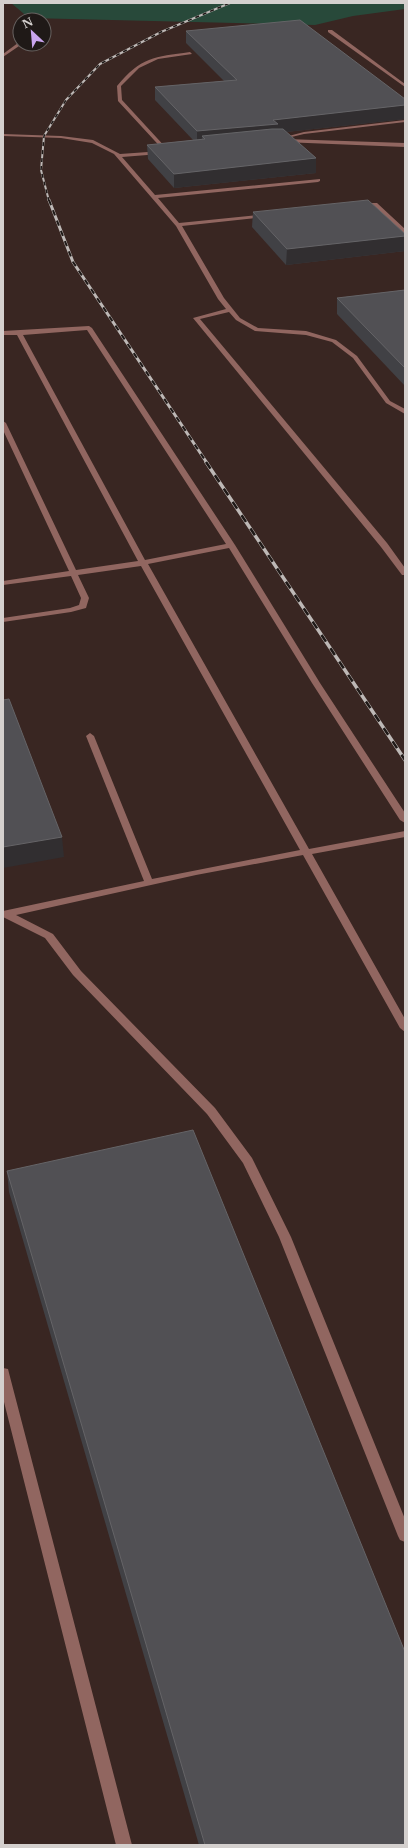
<svg xmlns="http://www.w3.org/2000/svg" width="408" height="1848" font-family="'Libre Baskerville',serif">
  <style>
    .industrial { fill: #392622; fill-rule: evenodd }
    .green { fill: #28493a }
    .lines { fill: none; stroke-linecap: round; stroke-linejoin: round }
    .minor { fill: #916660; fill-rule: evenodd }
    .rail-far2-casing { stroke: #bdb8b6; stroke-width: 2 }
    .rail-far1-casing { stroke: #bdb8b6; stroke-width: 3 }
    .rail-casing { stroke: #bdb8b6; stroke-width: 3.5 }
    .rail-far2 { stroke: #1f1917; stroke-width: 1.5; stroke-dasharray: 4; stroke-linecap: butt }
    .rail-far1 { stroke: #1f1917; stroke-width: 2; stroke-dasharray: 5.5; stroke-linecap: butt }
    .rail { stroke: #1f1917; stroke-width: 2.5; stroke-dasharray: 8; stroke-linecap: butt }
    .wall { fill: #414145 }
    .shaded-wall { fill: #312e30 }
    .building { fill: #515054; stroke: #656467 }
  </style>
  <rect width="100%" height="100%" fill="#292320"/>
  <!-- industrial -->
  <path class="industrial" d="M 3,3 L 405,3 L 405,1845 L 3,1845 ZM 20,20 L 44,20 L 44,44 L 20,44 Z"/>
  <!-- green -->
  <path class="green" d="M 11,3 L 405,3 L 405,9 L 353,16 L 315,25 L 29,18 Z"/>
  <g class="lines">
    <!-- minor -->
    <g class="minor">
      <path d="M 328,30 L 332,30 L 405,84 L 405,87 L 328,32 Z"/>
      <path d="M 18,43 L 22,44 L 3,57 L 3,54 Z"/>
      <path d="M 190,52 L 192,54 L 158,59 L 139,68 L 121,86 L 122,100 L 168,150 L 166,153 L 118,101 L 117,86 C 141,57 154,57 190,52 Z"/>
      <path d="M 405,120 L 405,122 L 304,134 L 283,139 L 281,138 L 304,132 Z"/>
      <path d="M 3,134 L 61,136 L 93,140 L 120,154 L 162,151 L 160,154 L 122,157 L 155,195 L 320,179 L 320,181 L 318,182 L 158,198 L 179,223 L 267,214 L 267,216 L 265,217 L 182,226 L 224,298 L 240,318 L 258,328 L 306,331 L 336,340 L 357,356 L 390,401 L 405,409 L 405,414 L 386,403 L 353,358 L 332,342 L 306,335 L 255,331 L 236,320 L 229,312 L 200,319 L 387,543 L 405,568 L 405,575 L 402,575 L 381,547 L 193,318 L 226,309 L 218,299 L 176,226 L 114,154 L 92,143 L 61,138 L 3,136 Z"/>
      <path d="M 285,139 L 405,143 L 405,147 L 283,142 Z"/>
      <path d="M 361,203 L 377,203 L 405,229 L 405,234 L 374,206 L 359,206 L 359,204 Z"/>
      <path d="M 89,326 L 92,328 L 235,545 L 320,683 L 405,813 L 405,823 L 400,820 L 312,683 L 229,548 L 148,564 L 309,849 L 405,831 L 405,837 L 312,854 L 405,1019 L 405,1032 L 400,1028 L 303,855 L 196,875 L 16,915 L 53,934 L 81,971 L 215,1108 L 252,1158 L 291,1237 L 405,1519 L 405,1542 L 400,1540 L 398,1536 L 279,1237 L 243,1163 L 207,1114 L 73,975 L 45,938 L 3,917 L 3,911 L 144,881 L 86,736 L 90,733 L 94,736 L 152,879 L 300,850 L 141,566 L 78,575 L 89,598 L 86,608 L 71,612 L 3,622 L 3,618 L 70,608 L 79,605 L 81,598 L 71,576 L 3,585 L 3,581 L 69,571 L 3,430 L 3,421 L 6,423 L 76,570 L 138,561 L 17,335 L 3,335 L 3,331 ZM 87,330 L 226,544 L 145,560 L 23,335 Z"/>
      <path d="M 3,1368 L 8,1369 L 9,1373 L 132,1845 L 116,1845 L 3,1398 Z"/>
    </g>
    <defs>
      <path id="rail-far2" d="M 49,201 L 41,170 L 44,136 L 66,100 L 100,64 L 161,32 L 230,3"/>
      <path id="rail-far1" d="M 49,200 L 73,262 L 207,463"/>
      <path id="rail" d="M 206,462 L 405,760"/>
    </defs>
    <!-- rail-far2 casing -->
    <use href="#rail-far2" class="rail-far2-casing"/>
    <!-- rail-far1 casing -->
    <use href="#rail-far1" class="rail-far1-casing"/>
    <!-- rail casing -->
    <use href="#rail" class="rail-casing"/>
    <!-- rail-far2 -->
    <use href="#rail-far2" class="rail-far2"/>
    <!-- rail-far1 -->
    <use href="#rail-far1" class="rail-far1"/>
    <!-- rail -->
    <use href="#rail" class="rail"/>
  </g>
  <!-- wall -->
  <g class="wall">
    <path d="M 186,31 L 405,99 L 405,119 L 286,132 L 316,158 L 316,173 L 174,188 L 148,159 L 147,145 L 193,140 L 155,100 L 155,87 L 224,81 L 186,43 Z"/>
    <path d="M 253,212 L 405,234 L 405,251 L 286,265 L 252,227 Z"/>
    <path d="M 405,290 L 405,386 L 337,314 L 337,298 Z"/>
    <path d="M 7,1171 L 405,1845 L 199,1845 L 9,1192 Z"/>
  </g>
  <!-- shaded-wall -->
  <g class="shaded-wall">
    <path d="M 405,105 L 405,119 L 277,133 L 205,139 L 202,136 L 202,144 L 197,145 L 197,131 L 273,120 Z"/>
    <path d="M 316,158 L 316,173 L 174,188 L 174,174 Z"/>
    <path d="M 405,236 L 405,251 L 286,265 L 287,249 Z"/>
    <path d="M 62,837 L 64,857 L 3,868 L 3,847 Z"/>
  </g>
  <!-- building -->
  <g class="building">
    <path d="M 300,20 L 405,99 L 405,105 L 273,120 L 278,124 L 197,131 L 155,87 L 237,80 L 186,31 Z"/>
    <path d="M 272,129 L 283,129 L 316,158 L 174,174 L 147,145 L 205,139 L 202,136 Z"/>
    <path d="M 368,200 L 405,234 L 405,236 L 287,249 L 253,212 Z"/>
    <path d="M 405,290 L 405,368 L 337,298 Z"/>
    <path d="M 9,699 L 62,837 L 3,847 L 3,700 Z"/>
    <path d="M 193,1130 L 405,1652 L 405,1845 L 205,1845 L 7,1171 Z"/>
  </g>
  <!-- border -->
  <rect width="408" height="1848" fill="none" stroke="#d4d0ce" stroke-width="8"/>
  <!-- north arrow -->
  <g transform="translate(32 32) rotate(334)"><circle r="19" fill="#1f1917" stroke="#676260"/>
  <path d="M0-3L7 15L0 10L-7 15Z" fill="#c9a5ee"/>
  <text y="-6" font-size="11" font-weight="bold" text-anchor="middle" fill="#d4d0ce">N</text>
  </g>
</svg>
